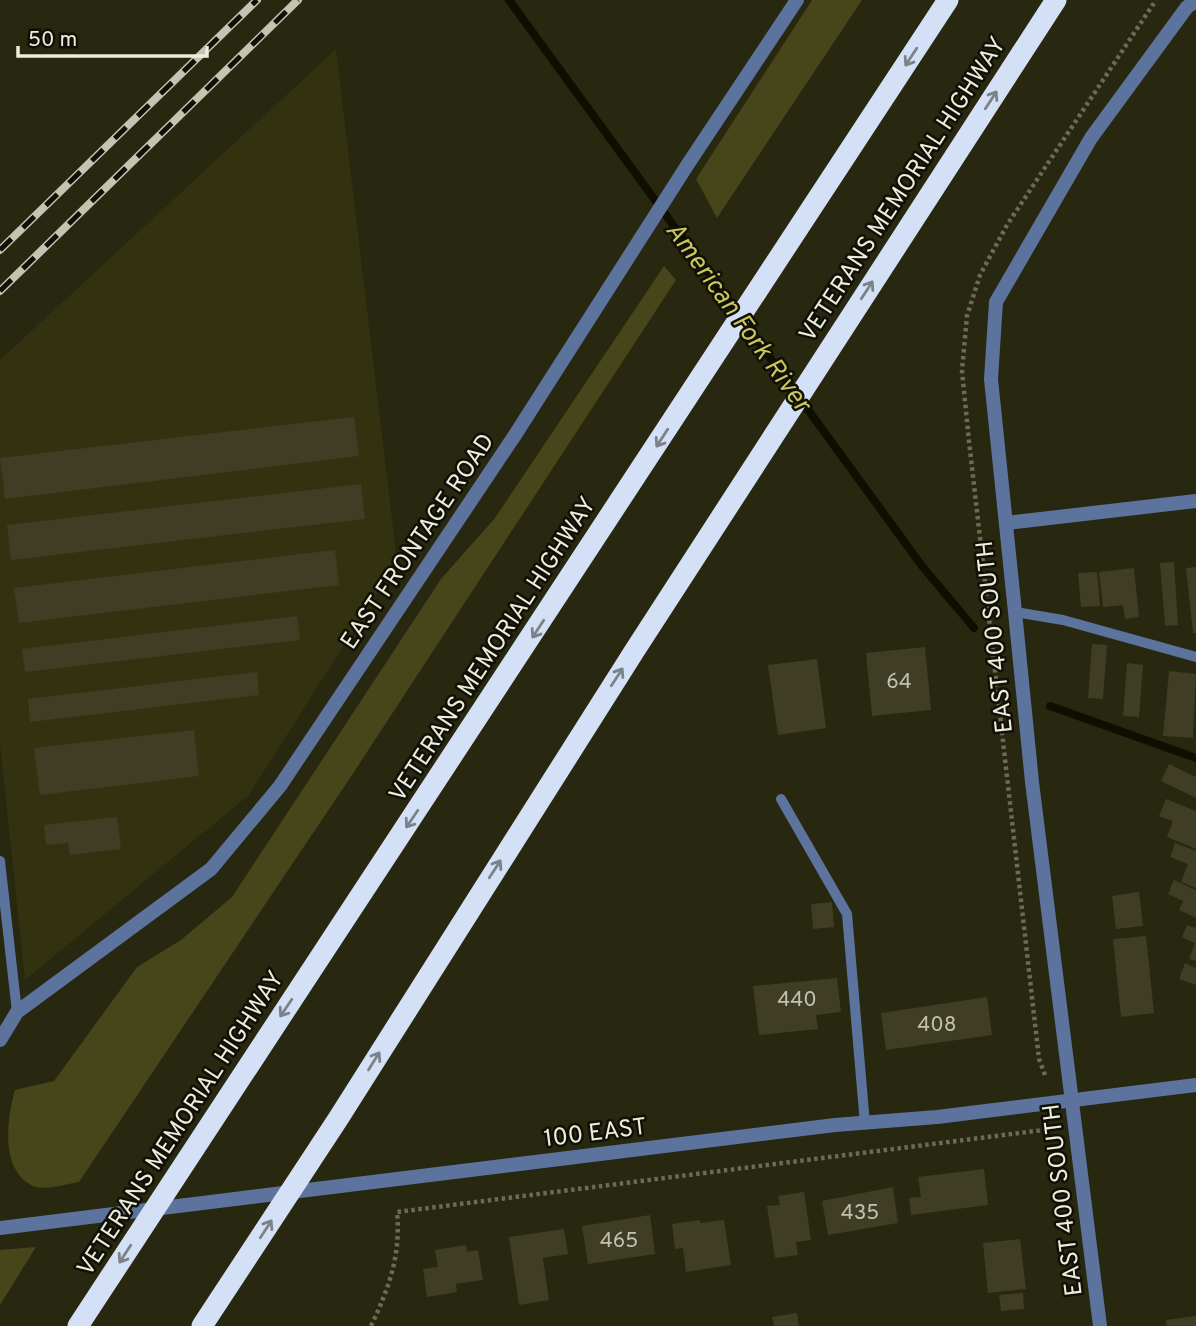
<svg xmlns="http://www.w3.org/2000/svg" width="1196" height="1326" font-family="Overpass,sans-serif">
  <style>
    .built { fill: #323110 }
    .green { fill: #47451a }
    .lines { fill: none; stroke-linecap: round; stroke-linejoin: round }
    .stream { stroke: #0f0e00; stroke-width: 8 }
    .building { fill: #3f3e25 }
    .path { stroke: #6b6b56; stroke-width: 4.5; stroke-dasharray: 3.5 3.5; stroke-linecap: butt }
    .service { stroke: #5c739d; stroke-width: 10 }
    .minor { stroke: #5c739d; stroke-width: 14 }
    .tertiary { stroke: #5c739d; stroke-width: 14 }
    .motorway { stroke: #d4e0f5; stroke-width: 21 }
    .rail-casing { stroke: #c4c4b3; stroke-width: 8 }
    .rail { stroke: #101006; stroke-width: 5; stroke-dasharray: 16; stroke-linecap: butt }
    .oneway { stroke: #7c8289 }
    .labels { text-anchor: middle; stroke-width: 5; stroke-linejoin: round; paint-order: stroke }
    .number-label { font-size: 21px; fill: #c2c1b0 }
    .street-label { font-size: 24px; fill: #ededde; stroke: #101006 }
    .water-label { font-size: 26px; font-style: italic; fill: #cbc75d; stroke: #101006 }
  </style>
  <rect width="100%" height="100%" fill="#28270f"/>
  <!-- built -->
  <path class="built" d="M 336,49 L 397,561 L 249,795 L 25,980 L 0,744 L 0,360 Z"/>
  <!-- green -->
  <g class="green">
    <path d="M 812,0 L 862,0 L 717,218 L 696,179 Z"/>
    <path d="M 664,266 L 676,280 L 352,775 L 79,1182 C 67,1184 47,1190 36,1187 C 0,1174 6,1121 15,1090 L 54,1081 L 137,967 L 181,940 L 232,897 L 441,579 L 495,518 Z"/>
    <path d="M 36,1247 L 0,1305 L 0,1250 Z"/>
  </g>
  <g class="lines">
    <!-- stream -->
    <g class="stream">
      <path d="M 509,0 L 922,566 L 974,628"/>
      <path d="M 1050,706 L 1196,758"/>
    </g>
  </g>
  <!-- building -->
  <g class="building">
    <path d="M 354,417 L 359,456 L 5,499 L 0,458 Z"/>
    <path d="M 361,484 L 365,519 L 11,560 L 7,525 Z"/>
    <path d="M 335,550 L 339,585 L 19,623 L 14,588 Z"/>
    <path d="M 1174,562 L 1178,625 L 1165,626 L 1160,563 Z"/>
    <path d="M 1196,567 L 1196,633 L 1193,633 L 1186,568 Z"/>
    <path d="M 1134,568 L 1139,617 L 1125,619 L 1123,605 L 1103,607 L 1099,572 Z"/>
    <path d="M 1097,572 L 1100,606 L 1081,607 L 1078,573 Z"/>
    <path d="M 297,616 L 300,640 L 25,672 L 22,649 Z"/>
    <path d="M 1092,644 L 1107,645 L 1103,699 L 1088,698 Z"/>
    <path d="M 925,647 L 931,710 L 872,716 L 866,653 Z"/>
    <path d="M 817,659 L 826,728 L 778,735 L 768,665 Z"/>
    <path d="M 1127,663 L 1143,665 L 1139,717 L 1123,716 Z"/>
    <path d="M 1169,671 L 1196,674 L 1193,738 L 1163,736 Z"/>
    <path d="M 257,672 L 259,695 L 30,722 L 28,699 Z"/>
    <path d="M 194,730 L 199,776 L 40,795 L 34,748 Z"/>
    <path d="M 1169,764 L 1196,777 L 1196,798 L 1161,781 Z"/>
    <path d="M 1166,799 L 1196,811 L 1196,849 L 1167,837 L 1173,821 L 1159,816 Z"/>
    <path d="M 117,817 L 121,849 L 70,855 L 68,843 L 46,845 L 44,825 Z"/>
    <path d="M 1175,843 L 1196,851 L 1196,888 L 1181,882 L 1188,864 L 1170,857 Z"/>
    <path d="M 1174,880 L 1196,890 L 1196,918 L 1179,910 L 1183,901 L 1168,894 Z"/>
    <path d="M 1139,892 L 1143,926 L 1116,929 L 1112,896 Z"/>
    <path d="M 832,902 L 834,927 L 813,929 L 811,904 Z"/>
    <path d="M 1187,925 L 1196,928 L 1196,961 L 1189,959 L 1195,943 L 1182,937 Z"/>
    <path d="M 1146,936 L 1154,1013 L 1121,1017 L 1113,939 Z"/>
    <path d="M 1185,963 L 1196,968 L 1196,985 L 1179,979 Z"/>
    <path d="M 837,978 L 841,1012 L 816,1015 L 818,1029 L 759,1035 L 753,986 Z"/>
    <path d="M 987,997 L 992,1035 L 886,1050 L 881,1013 Z"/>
    <path d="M 984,1169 L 988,1205 L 911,1215 L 909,1198 L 921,1197 L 918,1177 Z"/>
    <path d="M 893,1187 L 898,1223 L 828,1235 L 822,1201 Z"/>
    <path d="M 804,1192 L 811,1240 L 796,1242 L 798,1255 L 775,1258 L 767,1206 L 780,1205 L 778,1196 Z"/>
    <path d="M 650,1215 L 655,1254 L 588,1264 L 582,1226 Z"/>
    <path d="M 700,1220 L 700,1223 L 724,1220 L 731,1265 L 686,1272 L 683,1248 L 675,1249 L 672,1224 Z"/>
    <path d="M 564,1229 L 568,1254 L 543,1258 L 549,1300 L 519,1305 L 509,1237 Z"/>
    <path d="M 1020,1239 L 1026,1289 L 988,1293 L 983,1243 Z"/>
    <path d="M 466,1245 L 467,1252 L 478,1250 L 483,1280 L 456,1284 L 457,1292 L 427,1297 L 423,1269 L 438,1267 L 435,1250 Z"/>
    <path d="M 1023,1293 L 1024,1309 L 1001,1311 L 999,1295 Z"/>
    <path d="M 797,1313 L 799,1326 L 774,1326 L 772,1317 Z"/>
    <path d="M 1196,1316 L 1196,1326 L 1167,1326 L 1166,1320 Z"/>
  </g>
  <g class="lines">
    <!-- path -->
    <g class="path">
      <path d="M 1045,1075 L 1039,1059 L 969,441 L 962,371 L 967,316 L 980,275 L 1007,225 L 1156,0"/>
      <path d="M 371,1326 C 389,1288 401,1255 397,1212 L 1051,1129"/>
    </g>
    <!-- service -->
    <g class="service">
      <path d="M 1015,612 L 1063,620 L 1196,657"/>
      <path d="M 781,799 L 847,914 L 865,1124"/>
      <path d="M 0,861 L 17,1012"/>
    </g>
    <!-- minor -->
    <g class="minor">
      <path d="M 1006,523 L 1196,501"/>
      <path d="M 1100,1326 L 1032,782 L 1015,612 L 991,379 L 996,302 L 1091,138 L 1187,7 L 1196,1"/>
    </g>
    <!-- tertiary -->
    <g class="tertiary">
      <path d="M 0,1040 L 17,1012 L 211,869 L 280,786 L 515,435 L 688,164 L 797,0"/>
      <path d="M 0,1228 L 835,1125 L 937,1117 L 1196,1085"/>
    </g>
    <!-- motorway -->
    <g class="motorway">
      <path d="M 78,1326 L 948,0"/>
      <path d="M 202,1326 L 338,1119 L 635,650 L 1056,0"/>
    </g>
    <defs>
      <g id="rail">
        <path d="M 0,250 L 257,0"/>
        <path d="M 0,291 L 298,0"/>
      </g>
    </defs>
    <!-- rail casing -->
    <use href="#rail" class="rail-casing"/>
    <!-- rail -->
    <use href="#rail" class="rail"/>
  </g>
  <!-- one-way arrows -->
  <defs><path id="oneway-shaft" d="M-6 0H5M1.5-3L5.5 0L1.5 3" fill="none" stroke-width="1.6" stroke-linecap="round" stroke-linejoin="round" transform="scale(1.75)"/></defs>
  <g class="oneway">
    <use href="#oneway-shaft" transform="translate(911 57) rotate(123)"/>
    <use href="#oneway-shaft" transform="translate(991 100) rotate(-57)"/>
    <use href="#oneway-shaft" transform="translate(867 290) rotate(-57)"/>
    <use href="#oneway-shaft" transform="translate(662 438) rotate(123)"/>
    <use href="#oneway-shaft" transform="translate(538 629) rotate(123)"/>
    <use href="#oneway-shaft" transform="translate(617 677) rotate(-57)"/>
    <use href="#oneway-shaft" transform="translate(412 819) rotate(124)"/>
    <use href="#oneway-shaft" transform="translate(495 869) rotate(-57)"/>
    <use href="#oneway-shaft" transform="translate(286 1008) rotate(124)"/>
    <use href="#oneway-shaft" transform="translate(374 1061) rotate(-58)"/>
    <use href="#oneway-shaft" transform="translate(266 1229) rotate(-57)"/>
    <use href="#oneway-shaft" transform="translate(125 1254) rotate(123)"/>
  </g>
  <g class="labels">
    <!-- number labels -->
    <g class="number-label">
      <text x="899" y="688">64</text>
      <text x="797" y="1006">440</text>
      <text x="937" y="1031">408</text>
      <text x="860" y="1219">435</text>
      <text x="619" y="1247">465</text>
    </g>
    <!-- street labels -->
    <g class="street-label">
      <text transform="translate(902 189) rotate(-57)" y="8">VETERANS MEMORIAL HIGHWAY</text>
      <text transform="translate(417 541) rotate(-56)" y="8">EAST FRONTAGE ROAD</text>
      <text transform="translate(994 637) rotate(-96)" y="8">EAST 400 SOUTH</text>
      <text transform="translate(492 649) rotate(-57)" y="8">VETERANS MEMORIAL HIGHWAY</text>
      <text transform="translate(180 1123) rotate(-57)" y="8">VETERANS MEMORIAL HIGHWAY</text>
      <text transform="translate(595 1132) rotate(-7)" y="8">100 EAST</text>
      <text transform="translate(1062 1200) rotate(-97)" y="8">EAST 400 SOUTH</text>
    </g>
    <!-- water labels -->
    <g class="water-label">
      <text transform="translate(739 316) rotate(54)" y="9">American Fork River</text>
    </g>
  </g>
  <!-- scale -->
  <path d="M18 46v10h189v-10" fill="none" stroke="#ededde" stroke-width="3.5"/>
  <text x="28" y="46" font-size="21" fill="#ededde" stroke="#101006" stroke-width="5" paint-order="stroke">50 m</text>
</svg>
